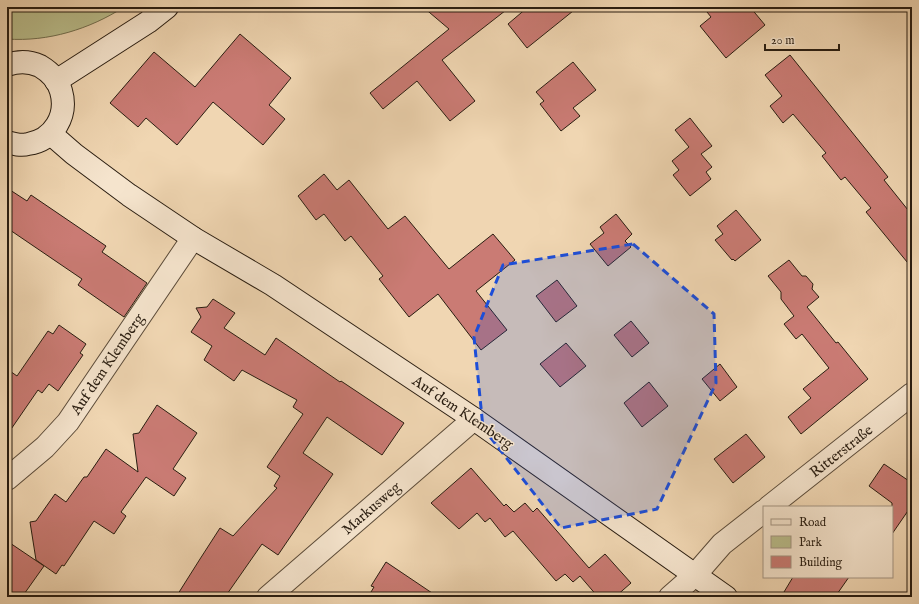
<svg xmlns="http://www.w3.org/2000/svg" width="919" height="604" font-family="'IM FELL English',serif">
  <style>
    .green { fill: #babe8c; stroke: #726e4e }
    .building { fill: #ca7b74; stroke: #291d11 }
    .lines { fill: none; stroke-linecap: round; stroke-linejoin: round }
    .street-casing { stroke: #5b4b39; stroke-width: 24 }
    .secondary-casing { stroke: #291d11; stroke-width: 24 }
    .street { stroke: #f5e4cd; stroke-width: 22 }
    .secondary { stroke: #f5e4cd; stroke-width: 22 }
    .marked { fill: #1d4ed8; fill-opacity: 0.2; stroke: #1d4ed8; stroke-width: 3; stroke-dasharray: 8 5; stroke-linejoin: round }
    .labels { text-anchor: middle; stroke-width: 3; stroke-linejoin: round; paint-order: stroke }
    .street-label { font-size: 15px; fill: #291d11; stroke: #f5e4cd }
  </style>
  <rect width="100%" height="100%" fill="#f0d6b2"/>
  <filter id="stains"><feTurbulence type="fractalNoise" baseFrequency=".005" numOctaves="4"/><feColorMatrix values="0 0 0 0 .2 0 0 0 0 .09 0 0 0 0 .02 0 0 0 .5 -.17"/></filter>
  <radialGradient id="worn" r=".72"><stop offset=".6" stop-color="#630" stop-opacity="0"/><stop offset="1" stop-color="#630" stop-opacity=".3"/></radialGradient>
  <!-- green -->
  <path class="green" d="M 7,7 L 124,7 C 90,29 48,42 7,39 Z"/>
  <!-- building -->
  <g class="building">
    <path d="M 423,7 L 510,7 L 442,60 L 475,101 L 450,121 L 417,81 L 383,109 L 370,93 L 449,29 Z"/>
    <path d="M 528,7 L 578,7 L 527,48 L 508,24 Z"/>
    <path d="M 703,7 L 750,7 L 765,25 L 726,58 L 700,26 L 711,17 Z"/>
    <path d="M 240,34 L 291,78 L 269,105 L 285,119 L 263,145 L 213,102 L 177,145 L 146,118 L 138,127 L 110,103 L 154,52 L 195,87 Z"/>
    <path d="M 790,55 L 880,167 L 888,177 L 884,180 L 912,215 L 912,268 L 866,212 L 871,208 L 845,177 L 841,180 L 822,156 L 826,153 L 793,114 L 783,123 L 770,106 L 782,96 L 765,75 Z"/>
    <path d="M 573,62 L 596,90 L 573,108 L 580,116 L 561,131 L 540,104 L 544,101 L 536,92 Z"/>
    <path d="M 690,118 L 712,146 L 701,154 L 712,167 L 706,172 L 711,179 L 690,196 L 673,175 L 679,170 L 672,161 L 689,147 L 675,130 Z"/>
    <path d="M 324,174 L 337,190 L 349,180 L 388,229 L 405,216 L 449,269 L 493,234 L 515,260 L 476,291 L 507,330 L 481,350 L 438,294 L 409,317 L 379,279 L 383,276 L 351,236 L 345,241 L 324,214 L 316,220 L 298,196 Z"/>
    <path d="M 7,188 L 27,201 L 31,195 L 106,246 L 102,252 L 147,283 L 124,317 L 78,285 L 82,279 L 7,228 Z"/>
    <path d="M 736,210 L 761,240 L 735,261 L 733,259 L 732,260 L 715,240 L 723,234 L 717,226 Z"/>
    <path d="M 616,214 L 632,234 L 625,241 L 631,247 L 608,266 L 590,244 L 604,233 L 600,227 Z"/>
    <path d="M 789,260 L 802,276 L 806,276 L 813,284 L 812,289 L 819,297 L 807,307 L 836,343 L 838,342 L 868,379 L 801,434 L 788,417 L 811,398 L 803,389 L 829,368 L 802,334 L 796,339 L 784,324 L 794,316 L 781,299 L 781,292 L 768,276 Z"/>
    <path d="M 557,280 L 577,306 L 556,322 L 536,296 Z"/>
    <path d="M 213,299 L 235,313 L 224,328 L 265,355 L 276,338 L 340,382 L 341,381 L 404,423 L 382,455 L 327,417 L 303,453 L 333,474 L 278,555 L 262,544 L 225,597 L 176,597 L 200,559 L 220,528 L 233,536 L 277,488 L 274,486 L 280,476 L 267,467 L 303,414 L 293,407 L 297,400 L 242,370 L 234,381 L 204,360 L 212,346 L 191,332 L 201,317 L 196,308 L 207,307 Z"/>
    <path d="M 631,321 L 649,343 L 632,357 L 614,335 Z"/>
    <path d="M 59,325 L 86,344 L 80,353 L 83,355 L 58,391 L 49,384 L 42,393 L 38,390 L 7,435 L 7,369 L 17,376 L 48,331 L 53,334 Z"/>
    <path d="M 566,343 L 586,366 L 560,387 L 540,364 Z"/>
    <path d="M 720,364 L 737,387 L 720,401 L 702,379 Z"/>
    <path d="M 649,382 L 668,406 L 642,427 L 624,403 Z"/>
    <path d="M 157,405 L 197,433 L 173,469 L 186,478 L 174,496 L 146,477 L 121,512 L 126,516 L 114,534 L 94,521 L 64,566 L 62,565 L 56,574 L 36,560 L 30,522 L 36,521 L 55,494 L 66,502 L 84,477 L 87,477 L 106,449 L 138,472 L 133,434 L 139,433 Z"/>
    <path d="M 746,434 L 765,457 L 733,483 L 714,459 Z"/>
    <path d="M 884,464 L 912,483 L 912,505 L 892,534 L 892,503 L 869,486 Z"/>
    <path d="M 471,468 L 504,506 L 506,504 L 514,512 L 525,503 L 533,512 L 537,508 L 589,568 L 605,554 L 631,583 L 615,597 L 598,597 L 580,576 L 573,582 L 565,574 L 556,581 L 513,531 L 505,537 L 490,518 L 485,522 L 477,513 L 459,529 L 431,503 Z"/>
    <path d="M 7,541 L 44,566 L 22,597 L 7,597 Z"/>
    <path d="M 386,562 L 438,597 L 368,597 L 374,587 L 371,586 Z"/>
    <path d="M 793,577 L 849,577 L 835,597 L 781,597 Z"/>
  </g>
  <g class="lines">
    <defs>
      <g id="street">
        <path d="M 7,479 L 45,447 L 68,422 L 193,238"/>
        <path d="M 769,507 L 912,394"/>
        <path d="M 268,597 L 474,419"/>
        <path d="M 670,597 L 695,575 L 722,544 L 764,511"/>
      </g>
      <g id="secondary">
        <path d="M 7,65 C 18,61 29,61 40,66 C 50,72 58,80 61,91 C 68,115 54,140 28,144 C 21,146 14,144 7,142"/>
        <path d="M 56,81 L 148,22 L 167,7"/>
        <path d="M 51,134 L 74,154 L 129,195 L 193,238 L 273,285 L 474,419 L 726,597"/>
      </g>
    </defs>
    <!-- street casing -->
    <use href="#street" class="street-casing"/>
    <!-- secondary casing -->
    <use href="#secondary" class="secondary-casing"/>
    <!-- street -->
    <use href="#street" class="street"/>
    <!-- secondary -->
    <use href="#secondary" class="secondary"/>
  </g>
  <!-- marked area -->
  <path class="marked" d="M 633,244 L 714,314 L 716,383 L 657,509 L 561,528 L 483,428 L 474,337 L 503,265 Z"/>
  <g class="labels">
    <!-- street labels -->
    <g class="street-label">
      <text transform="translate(107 364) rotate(-56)" y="5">Auf dem Klemberg</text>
      <text transform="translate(463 412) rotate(34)" y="5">Auf dem Klemberg</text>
      <text transform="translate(841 451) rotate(-38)" y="5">Ritterstraße</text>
      <text transform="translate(371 508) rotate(-41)" y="5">Markusweg</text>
    </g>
  </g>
  <!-- margin -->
  <rect width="919" height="604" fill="none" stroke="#f0d6b2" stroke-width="24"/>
  <rect x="8" y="8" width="903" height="588" fill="none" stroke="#291d11" stroke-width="2"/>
  <rect x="12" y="12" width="895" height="580" fill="none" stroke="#291d11"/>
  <!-- legend -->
  <rect x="763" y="506" width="130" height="72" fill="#f5e4cd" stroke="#a39482"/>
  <rect x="771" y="519" width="20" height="6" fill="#f5e4cd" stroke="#a39482"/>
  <text x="799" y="526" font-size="12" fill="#291d11">Road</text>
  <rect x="771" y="536" width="20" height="12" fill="#babe8c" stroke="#a39482"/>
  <text x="799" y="546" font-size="12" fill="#291d11">Park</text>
  <rect x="771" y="556" width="20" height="12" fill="#ca7b74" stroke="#a39482"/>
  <text x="799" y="566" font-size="12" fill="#291d11">Building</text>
  <!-- scale -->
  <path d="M765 44v6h74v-6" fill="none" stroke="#291d11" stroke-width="2"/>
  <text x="771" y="44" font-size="12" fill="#291d11" stroke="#f5e4cd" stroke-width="3" paint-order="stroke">20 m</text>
  <rect width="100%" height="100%" filter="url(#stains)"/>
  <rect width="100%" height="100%" fill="url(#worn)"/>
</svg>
